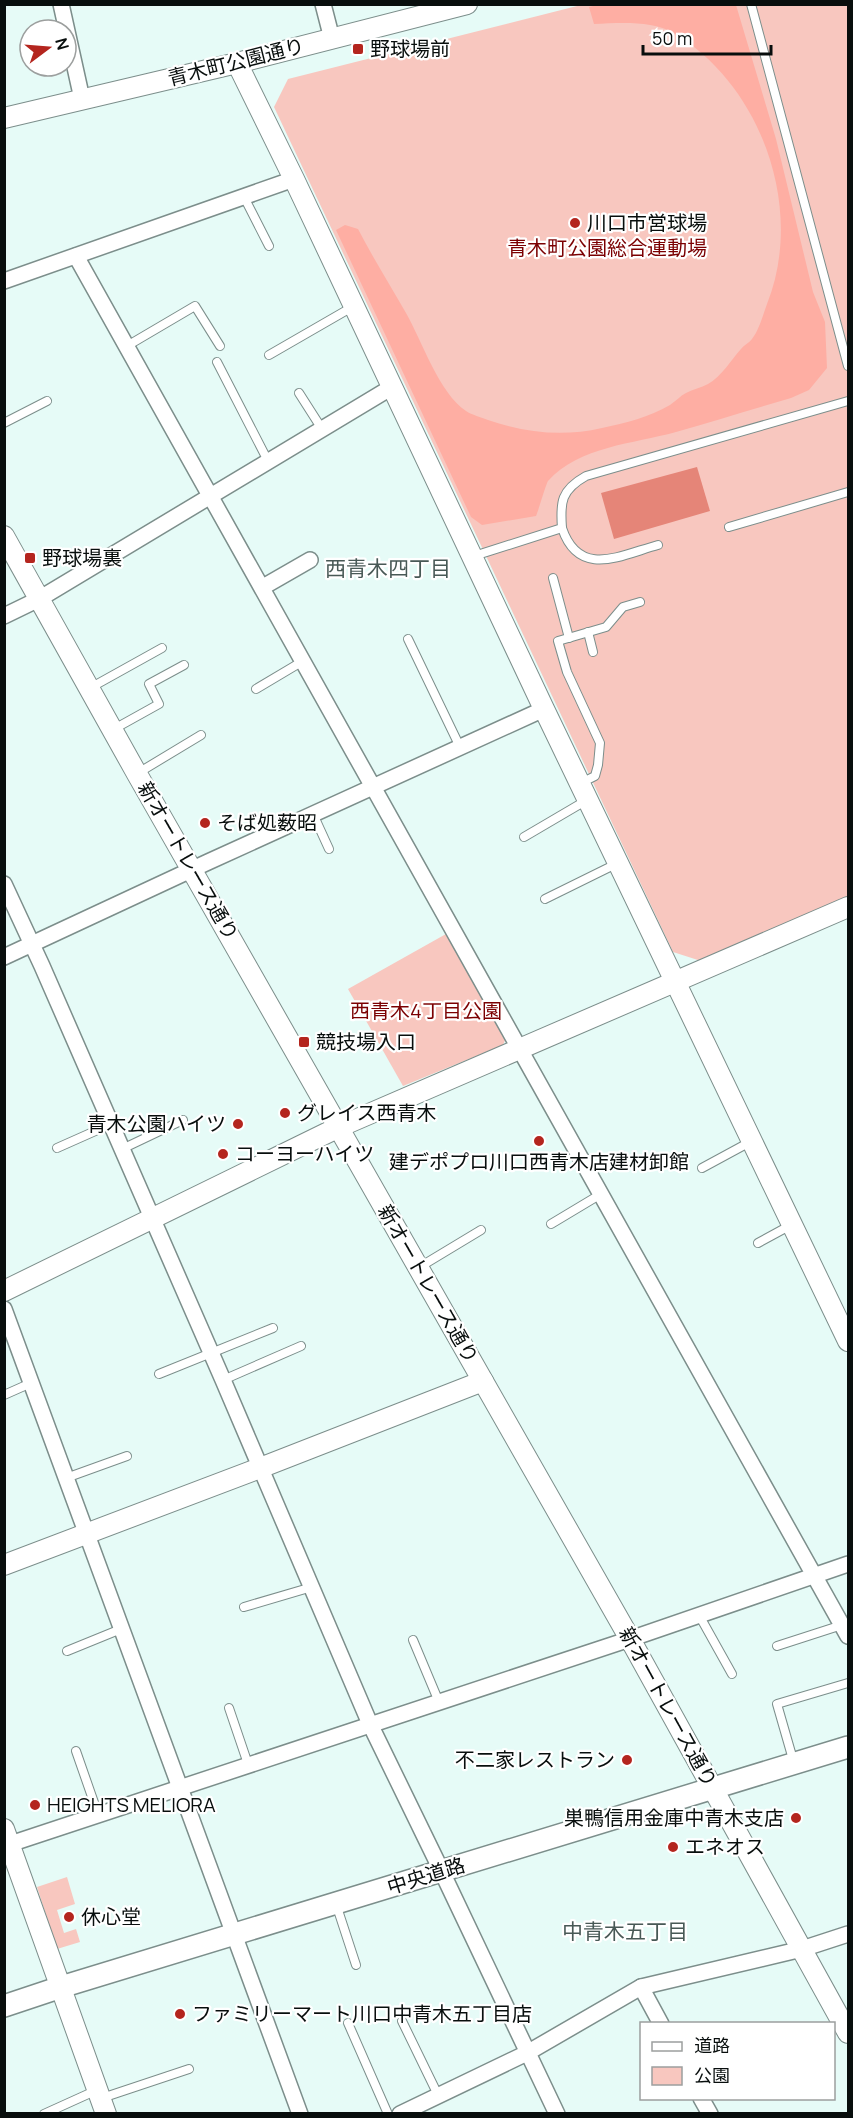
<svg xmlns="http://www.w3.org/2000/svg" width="853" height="2118" font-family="Manrope,'Noto Sans JP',sans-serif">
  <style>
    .green { fill: #f8c7bf }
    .forest { fill: #feaea3 }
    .water { fill: #e58578 }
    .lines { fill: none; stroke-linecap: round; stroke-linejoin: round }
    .service-casing { stroke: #7c8e8b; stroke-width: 10 }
    .minor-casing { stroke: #7c8e8b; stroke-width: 18 }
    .tertiary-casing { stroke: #7c8e8b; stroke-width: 22 }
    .secondary-casing { stroke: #7c8e8b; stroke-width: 24 }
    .service { stroke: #fff; stroke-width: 8 }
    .minor { stroke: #fff; stroke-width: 15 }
    .tertiary { stroke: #fff; stroke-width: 20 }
    .secondary { stroke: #fff; stroke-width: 21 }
    .poi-dot { fill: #b4251e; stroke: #fff; stroke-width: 2 }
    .labels { text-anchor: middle; stroke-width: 4.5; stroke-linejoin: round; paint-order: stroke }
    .poi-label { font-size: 20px; fill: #080e0d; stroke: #fff; text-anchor: start }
    .street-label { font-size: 20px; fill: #080e0d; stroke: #fff }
    .park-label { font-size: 20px; fill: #7b0002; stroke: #fff }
    .neighbourhood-label { font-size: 21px; fill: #485956; stroke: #fff }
  </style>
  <rect width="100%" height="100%" fill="#e6fbf7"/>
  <!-- green -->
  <g class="green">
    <path d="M 581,5 L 848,5 L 848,899 L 701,961 L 673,952 L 274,107 L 288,79 Z"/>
    <path d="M 446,934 L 507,1036 L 503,1045 L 403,1086 L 348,989 Z"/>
    <path d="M 67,1877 L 75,1904 L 57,1910 L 64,1933 L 76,1929 L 80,1942 L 57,1949 L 37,1887 Z"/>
  </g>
  <!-- forest -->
  <path class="forest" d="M 601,4 L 736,5 L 776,139 L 813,292 L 825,322 L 827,368 L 809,390 L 791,398 C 753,409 714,421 676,432 C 633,444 580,446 548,481 C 546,484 539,509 536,516 L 482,525 L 471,517 L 336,230 L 345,225 L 358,229 C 373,258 390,285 406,313 C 422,341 439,393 466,411 C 472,415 481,417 488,420 C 526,433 563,437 602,428 C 626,423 649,417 670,405 C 676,401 680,396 686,393 C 693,389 701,388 708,384 C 722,376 731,360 741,349 C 744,345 749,343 752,339 C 759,330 763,315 767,304 C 805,209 762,86 674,33 C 651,20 619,23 594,24 L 589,7 Z"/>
  <!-- water -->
  <path class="water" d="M 697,467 L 710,511 L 614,539 L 601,493 Z"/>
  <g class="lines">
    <defs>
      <g id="service">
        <path d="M 751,4 L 848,366"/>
        <path d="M 244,197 L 269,246"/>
        <path d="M 127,346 L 195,306 L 220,346"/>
        <path d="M 269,355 L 354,306"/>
        <path d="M 217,362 L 268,461"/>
        <path d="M 299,393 L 322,429"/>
        <path d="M 4,423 L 47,401"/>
        <path d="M 729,527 L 848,492"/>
        <path d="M 562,528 C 579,579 621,555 658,545"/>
        <path d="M 474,556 L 562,528 C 560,502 561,490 586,476 L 848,401"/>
        <path d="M 553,578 L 569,638"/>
        <path d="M 588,632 L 593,652"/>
        <path d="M 408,639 L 460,747"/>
        <path d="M 90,688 L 162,648"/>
        <path d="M 256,689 L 303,661"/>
        <path d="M 114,729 L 159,704 L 149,684 L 184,665"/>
        <path d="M 138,773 L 201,735"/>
        <path d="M 581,783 L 595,776 L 598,765 L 600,743 L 567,672 L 558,641 L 606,627 L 623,607 L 640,602"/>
        <path d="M 313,814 L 329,849"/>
        <path d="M 524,837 L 587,800"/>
        <path d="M 545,899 L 616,864"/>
        <path d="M 57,1148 L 111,1124"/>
        <path d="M 122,1149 L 183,1120"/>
        <path d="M 702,1168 L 750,1142"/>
        <path d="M 551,1224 L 601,1194"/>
        <path d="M 758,1243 L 791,1225"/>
        <path d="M 418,1268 L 481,1230"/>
        <path d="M 159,1374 L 273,1328"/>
        <path d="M 223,1380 L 301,1346"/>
        <path d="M 4,1395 L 31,1383"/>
        <path d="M 66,1478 L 127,1456"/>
        <path d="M 244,1607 L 312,1587"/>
        <path d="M 699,1615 L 732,1674"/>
        <path d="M 413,1640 L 439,1702"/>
        <path d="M 777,1646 L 842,1625"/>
        <path d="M 67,1651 L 121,1629"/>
        <path d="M 229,1708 L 248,1764"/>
        <path d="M 76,1751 L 98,1814"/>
        <path d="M 794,1763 L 777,1704 L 848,1683"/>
        <path d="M 336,1904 L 356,1965"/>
        <path d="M 402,2021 L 438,2095"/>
        <path d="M 348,2023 L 388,2114"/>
        <path d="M 102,2098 L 189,2069"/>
        <path d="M 44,2114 L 97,2090"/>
      </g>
      <g id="minor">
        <path d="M 61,4 L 82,99"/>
        <path d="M 323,4 L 332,39"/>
        <path d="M 76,256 L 848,1636"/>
        <path d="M 4,281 L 294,179"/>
        <path d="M 263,587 L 310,560"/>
        <path d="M 4,616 L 39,599 L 392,387"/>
        <path d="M 4,884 L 42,966 L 223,1380 L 370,1724 L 442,1872 L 557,2114"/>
        <path d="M 4,957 L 208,862 L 544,709"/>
        <path d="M 4,1309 L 300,2114"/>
        <path d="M 4,1846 L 630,1639 L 848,1564"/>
        <path d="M 641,1987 L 661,2024"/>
        <path d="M 701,2098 L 710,2114"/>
        <path d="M 400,2114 L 527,2053 L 641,1987 L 802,1949 L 848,1934"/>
      </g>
      <g id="tertiary">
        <path d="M 237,63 L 294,179 L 544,709 L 848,1341"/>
        <path d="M 4,118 L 237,63 L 467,4"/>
        <path d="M 4,536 L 137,774 L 630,1639 L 848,2033"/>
        <path d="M 4,1291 L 339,1127 L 848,907"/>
        <path d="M 4,1565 L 260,1468 L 483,1381"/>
        <path d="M 4,1829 L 106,2114"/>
      </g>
      <path id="secondary" d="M 4,2006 L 61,1987 L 848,1747"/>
    </defs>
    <!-- service casing -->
    <use href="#service" class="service-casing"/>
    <!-- minor casing -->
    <use href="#minor" class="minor-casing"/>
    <!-- tertiary casing -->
    <use href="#tertiary" class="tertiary-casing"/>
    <!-- secondary casing -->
    <use href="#secondary" class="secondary-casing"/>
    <!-- service -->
    <use href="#service" class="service"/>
    <!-- minor -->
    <use href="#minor" class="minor"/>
    <!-- tertiary -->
    <use href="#tertiary" class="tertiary"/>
    <!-- secondary -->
    <use href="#secondary" class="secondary"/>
  </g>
  <!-- markers -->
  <g class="poi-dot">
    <rect x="352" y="43" width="12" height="12" rx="3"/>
    <circle cx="575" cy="223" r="6"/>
    <rect x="24" y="552" width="12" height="12" rx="3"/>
    <circle cx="205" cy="823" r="6"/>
    <rect x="298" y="1036" width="12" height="12" rx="3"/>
    <circle cx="285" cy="1113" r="6"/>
    <circle cx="238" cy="1124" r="6"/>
    <circle cx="539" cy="1141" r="6"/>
    <circle cx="223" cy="1154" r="6"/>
    <circle cx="627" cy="1760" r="6"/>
    <circle cx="35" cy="1805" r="6"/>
    <circle cx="796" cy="1818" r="6"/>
    <circle cx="673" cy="1847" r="6"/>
    <circle cx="69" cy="1917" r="6"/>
    <circle cx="180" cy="2014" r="6"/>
  </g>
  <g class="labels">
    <!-- poi labels -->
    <g class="poi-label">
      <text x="370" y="56">野球場前</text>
      <text x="587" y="230">川口市営球場</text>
      <text x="42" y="565">野球場裏</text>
      <text x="217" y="830">そば処薮昭</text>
      <text x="316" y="1049">競技場入口</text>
      <text x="297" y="1120">グレイス西青木</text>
      <text x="226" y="1131" text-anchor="end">青木公園ハイツ</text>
      <text x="235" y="1161">コーヨーハイツ</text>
      <text x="539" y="1169" text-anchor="middle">建デポプロ川口西青木店建材卸館</text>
      <text x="615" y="1767" text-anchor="end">不二家レストラン</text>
      <text x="47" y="1812">HEIGHTS MELIORA</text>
      <text x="784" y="1825" text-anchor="end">巣鴨信用金庫中青木支店</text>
      <text x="685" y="1854">エネオス</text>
      <text x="81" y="1924">休心堂</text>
      <text x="192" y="2021">ファミリーマート川口中青木五丁目店</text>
    </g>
    <!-- street labels -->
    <g class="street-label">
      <text transform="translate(236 62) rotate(-14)" y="7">青木町公園通り</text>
      <text transform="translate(188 861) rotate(60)" y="7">新オートレース通り</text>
      <text transform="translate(428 1284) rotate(60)" y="7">新オートレース通り</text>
      <text transform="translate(668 1707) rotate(61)" y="7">新オートレース通り</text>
      <text transform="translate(426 1876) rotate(-17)" y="7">中央道路</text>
    </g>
    <!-- park labels -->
    <g class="park-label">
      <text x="607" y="255">青木町公園総合運動場</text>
      <text x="426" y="1018">西青木4丁目公園</text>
    </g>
    <!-- neighbourhood labels -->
    <g class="neighbourhood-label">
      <text x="388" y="576">西青木四丁目</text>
      <text x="625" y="1939">中青木五丁目</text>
    </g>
  </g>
  <!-- border -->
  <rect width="853" height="2118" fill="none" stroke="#080e0d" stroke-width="12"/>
  <!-- legend -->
  <rect x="640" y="2022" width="195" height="78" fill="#ffffff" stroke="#9c9f9e" stroke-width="1.5"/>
  <rect x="652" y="2042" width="30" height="9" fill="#ffffff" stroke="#9c9f9e" stroke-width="1.5"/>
  <text x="694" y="2052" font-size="18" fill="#080e0d">道路</text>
  <rect x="652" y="2067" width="30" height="18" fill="#f8c7bf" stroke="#9c9f9e" stroke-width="1.5"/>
  <text x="694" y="2082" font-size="18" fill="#080e0d">公園</text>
  <!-- north arrow -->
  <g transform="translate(48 48) rotate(74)"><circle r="28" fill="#ffffff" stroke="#9c9f9e" stroke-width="1.5"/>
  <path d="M0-4.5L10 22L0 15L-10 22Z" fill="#b4251e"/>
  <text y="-9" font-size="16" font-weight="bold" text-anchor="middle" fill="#080e0d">N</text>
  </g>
  <!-- scale -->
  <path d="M643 45v9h128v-9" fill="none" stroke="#080e0d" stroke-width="3"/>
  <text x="652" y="45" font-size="18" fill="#080e0d" stroke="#ffffff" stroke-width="4.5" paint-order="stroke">50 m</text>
</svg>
